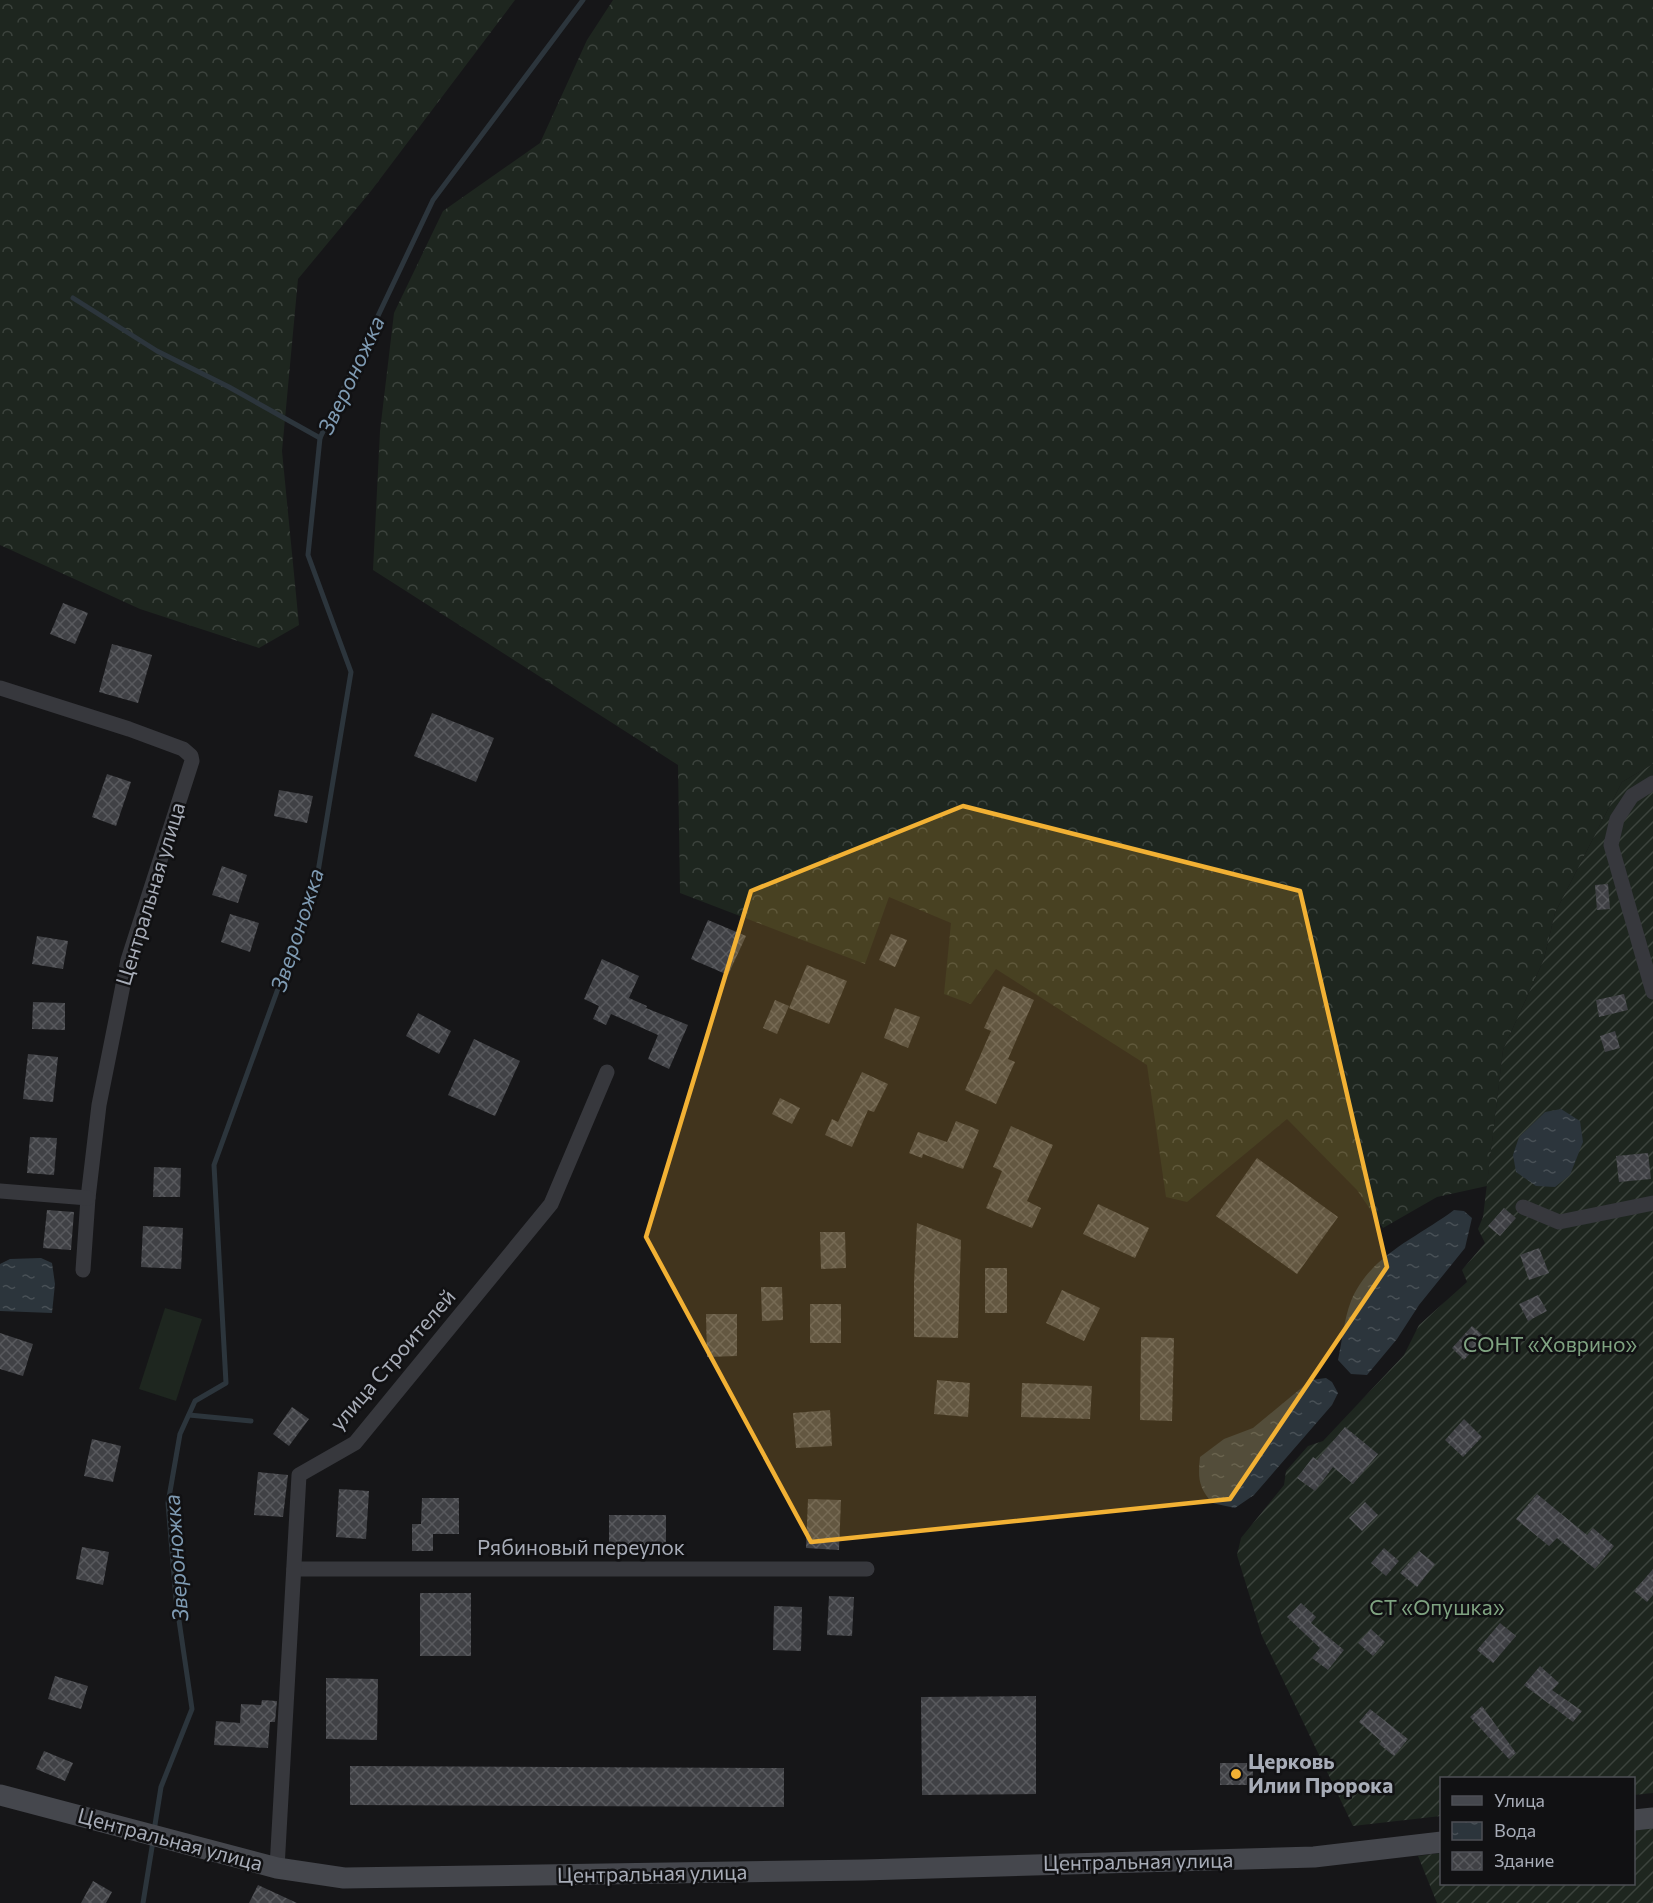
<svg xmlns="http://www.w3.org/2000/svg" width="1653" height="1903" font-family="Commissioner,sans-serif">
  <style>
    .forest { fill: url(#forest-crowns) }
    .park { fill: #1e261f }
    .garden { fill: url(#garden-furrows) }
    .water { fill: url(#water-ripples) }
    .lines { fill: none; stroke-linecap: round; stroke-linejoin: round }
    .stream { stroke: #2c353c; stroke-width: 5 }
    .building { fill: url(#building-cross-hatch) }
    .street { stroke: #37383d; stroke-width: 15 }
    .secondary { stroke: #45474d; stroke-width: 21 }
    .marked { fill: #f2b134; fill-opacity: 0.2; stroke: #f2b134; stroke-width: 4.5; stroke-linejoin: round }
    .poi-dot { fill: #f2b134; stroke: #111113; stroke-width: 2 }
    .labels { text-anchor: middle; stroke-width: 5; stroke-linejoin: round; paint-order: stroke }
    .street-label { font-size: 21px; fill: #a8adb8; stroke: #111113 }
    .park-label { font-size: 21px; fill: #7fa381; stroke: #111113 }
    .poi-label { font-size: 21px; font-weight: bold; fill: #a8adb8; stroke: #111113; text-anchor: start }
    .water-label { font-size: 22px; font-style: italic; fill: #7f9bb3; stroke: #111113 }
  </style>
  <defs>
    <pattern id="forest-crowns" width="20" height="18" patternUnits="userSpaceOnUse" patternTransform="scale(1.5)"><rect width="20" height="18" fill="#1e261f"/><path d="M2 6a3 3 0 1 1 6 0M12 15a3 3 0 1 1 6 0" fill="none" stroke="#3c433d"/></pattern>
    <pattern id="garden-furrows" width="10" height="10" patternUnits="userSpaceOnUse" patternTransform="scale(1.5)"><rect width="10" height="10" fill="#1e261f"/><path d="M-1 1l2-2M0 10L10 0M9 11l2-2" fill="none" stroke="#3c433d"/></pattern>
    <pattern id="water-ripples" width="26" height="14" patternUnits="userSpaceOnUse" patternTransform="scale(1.5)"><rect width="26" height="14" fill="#2c353c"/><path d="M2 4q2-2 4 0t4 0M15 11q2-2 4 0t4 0" fill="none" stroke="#485056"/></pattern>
    <pattern id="building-cross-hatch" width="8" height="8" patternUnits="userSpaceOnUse" patternTransform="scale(1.5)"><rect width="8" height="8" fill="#404145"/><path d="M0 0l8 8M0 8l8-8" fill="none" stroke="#595a5e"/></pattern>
  </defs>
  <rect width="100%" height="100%" fill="#161618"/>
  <!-- forest -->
  <g class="forest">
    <path d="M 0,0 L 515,0 L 371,191 L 298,279 L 282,451 L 299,625 L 259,648 L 140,609 L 0,545 Z"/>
    <path d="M 613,0 L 1653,0 L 1653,764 L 1622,782 L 1555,913 L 1544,959 L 1503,1050 L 1487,1186 L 1437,1197 L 1383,1228 L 1357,1190 L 1287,1119 L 1187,1202 L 1166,1197 L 1147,1065 L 996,969 L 971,1004 L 944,994 L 951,923 L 889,897 L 865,964 L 680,893 L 678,765 L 373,570 L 380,431 L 394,313 L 443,211 L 540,143 L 587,40 Z"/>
  </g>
  <!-- park -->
  <path class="park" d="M 165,1308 L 202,1319 L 176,1401 L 139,1389 Z"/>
  <!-- garden -->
  <g class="garden">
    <path d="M 1653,764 L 1653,1793 L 1634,1795 L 1634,1778 L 1442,1778 L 1441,1816 L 1353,1826 L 1262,1636 L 1237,1555 L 1241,1538 L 1284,1485 L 1286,1471 L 1308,1446 L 1323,1441 L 1404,1355 L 1419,1325 L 1467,1282 L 1462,1270 L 1485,1243 L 1478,1229 L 1483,1217 L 1503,1050 L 1544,959 L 1555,913 L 1622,782 Z"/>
    <path d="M 1653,1828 L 1653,1903 L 1437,1903 L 1418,1856 L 1441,1853 L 1442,1884 L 1634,1884 L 1634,1830 Z"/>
  </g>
  <!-- water -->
  <g class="water">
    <path d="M 1561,1109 L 1580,1121 L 1583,1142 L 1570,1175 L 1555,1187 L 1536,1186 L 1516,1172 L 1513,1155 L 1519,1137 L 1545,1112 Z"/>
    <path d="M 1454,1210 L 1464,1211 L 1472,1218 L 1465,1248 L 1419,1305 L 1397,1339 L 1367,1375 L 1351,1374 L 1338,1360 C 1342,1342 1344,1319 1351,1301 C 1370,1255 1417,1238 1454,1210 Z"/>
    <path d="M 41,1258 L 52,1263 L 55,1284 L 52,1313 L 0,1311 L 0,1264 L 10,1259 Z"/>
    <path d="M 1326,1378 L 1332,1382 L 1338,1393 L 1332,1405 L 1254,1495 L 1235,1508 L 1212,1503 C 1198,1486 1198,1478 1200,1457 L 1224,1439 L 1253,1428 L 1311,1380 Z"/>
  </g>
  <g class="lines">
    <!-- stream -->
    <g class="stream">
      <path d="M 73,298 L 157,351 L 229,387 L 320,438"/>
      <path d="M 189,1415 L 251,1421"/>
      <path d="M 154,1831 L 161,1787 L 192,1709 L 176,1600 L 168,1503 L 180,1434 L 195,1401 L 226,1383 L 214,1165 L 316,884 L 351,672 L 308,555 L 320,438 L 433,200 L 583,0"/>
      <path d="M 143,1903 L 153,1841"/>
    </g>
  </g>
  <!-- building -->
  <g class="building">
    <path d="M 63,603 L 88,613 L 75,644 L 50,634 Z"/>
    <path d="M 112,644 L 152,655 L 138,703 L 99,692 Z"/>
    <path d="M 432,713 L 494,738 L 476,782 L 414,756 Z"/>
    <path d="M 107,774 L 131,782 L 116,826 L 92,817 Z"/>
    <path d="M 279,790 L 313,796 L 307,823 L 274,816 Z"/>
    <path d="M 222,866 L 247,875 L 238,903 L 212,895 Z"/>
    <path d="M 1608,884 L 1610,909 L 1597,910 L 1595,885 Z"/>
    <path d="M 230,914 L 259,923 L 250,952 L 221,942 Z"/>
    <path d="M 708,920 L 746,936 L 728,975 L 691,959 Z"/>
    <path d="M 891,934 L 907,940 L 895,967 L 879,960 Z"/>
    <path d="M 37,936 L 68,941 L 63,969 L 32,964 Z"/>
    <path d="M 602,959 L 639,976 L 629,998 L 647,1006 L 646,1008 L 688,1025 L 669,1069 L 648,1059 L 658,1035 L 611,1014 L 606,1025 L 593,1019 L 599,1006 L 584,999 Z"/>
    <path d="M 807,965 L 847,981 L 829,1024 L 789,1008 Z"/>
    <path d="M 1003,986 L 1034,1000 L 1008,1059 L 1015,1062 L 996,1104 L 965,1090 L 991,1031 L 984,1028 Z"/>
    <path d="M 1624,994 L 1628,1010 L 1599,1017 L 1596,1000 Z"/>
    <path d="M 775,1000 L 789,1006 L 777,1034 L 763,1028 Z"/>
    <path d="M 33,1002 L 65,1003 L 65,1030 L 32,1029 Z"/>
    <path d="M 895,1008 L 920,1017 L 908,1048 L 884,1038 Z"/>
    <path d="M 418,1013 L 451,1031 L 439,1054 L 406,1036 Z"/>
    <path d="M 1615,1031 L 1620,1048 L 1605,1052 L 1600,1036 Z"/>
    <path d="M 474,1039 L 520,1061 L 495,1116 L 448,1095 Z"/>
    <path d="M 28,1054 L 58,1057 L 53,1102 L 23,1099 Z"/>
    <path d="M 862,1072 L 888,1084 L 874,1112 L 868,1110 L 852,1147 L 825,1135 L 832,1119 L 838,1122 Z"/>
    <path d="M 780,1098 L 800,1108 L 792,1124 L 772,1114 Z"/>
    <path d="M 956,1121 L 979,1130 L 963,1169 L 923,1154 L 922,1158 L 909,1153 L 918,1132 L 947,1142 Z"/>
    <path d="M 1011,1126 L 1053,1145 L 1027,1201 L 1041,1208 L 1032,1228 L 986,1208 L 1002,1171 L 993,1167 Z"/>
    <path d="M 30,1137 L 57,1138 L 54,1175 L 27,1173 Z"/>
    <path d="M 1648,1153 L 1651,1179 L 1619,1182 L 1616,1156 Z"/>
    <path d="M 1257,1158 L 1338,1217 L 1297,1274 L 1216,1216 Z"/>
    <path d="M 154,1167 L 181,1168 L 180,1197 L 153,1197 Z"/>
    <path d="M 1098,1204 L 1149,1228 L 1135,1258 L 1083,1234 Z"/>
    <path d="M 1504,1208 L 1516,1218 L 1500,1236 L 1488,1226 Z"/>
    <path d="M 47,1210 L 74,1212 L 71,1250 L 43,1248 Z"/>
    <path d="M 917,1223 L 961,1240 L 958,1338 L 914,1337 L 914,1282 Z"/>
    <path d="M 143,1226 L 183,1228 L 181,1269 L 141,1267 Z"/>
    <path d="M 820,1232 L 845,1232 L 846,1268 L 821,1269 Z"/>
    <path d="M 1539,1248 L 1549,1273 L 1529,1280 L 1520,1255 Z"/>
    <rect x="985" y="1268" width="22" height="45"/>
    <path d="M 761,1287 L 782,1287 L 783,1320 L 762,1321 Z"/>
    <path d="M 1062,1290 L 1100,1308 L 1084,1341 L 1046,1323 Z"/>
    <path d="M 1538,1295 L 1547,1311 L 1528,1321 L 1519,1304 Z"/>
    <rect x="810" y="1304" width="31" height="39"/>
    <path d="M 706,1314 L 737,1314 L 737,1356 L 707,1357 Z"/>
    <path d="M 1472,1326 L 1485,1337 L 1464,1360 L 1452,1348 Z"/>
    <path d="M 0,1333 L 33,1344 L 23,1376 L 0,1369 Z"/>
    <path d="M 1141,1337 L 1174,1338 L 1172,1421 L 1140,1420 Z"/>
    <path d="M 937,1380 L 970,1383 L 968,1417 L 934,1414 Z"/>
    <path d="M 1022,1383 L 1092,1386 L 1090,1419 L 1021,1417 Z"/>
    <path d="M 292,1407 L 309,1419 L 289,1446 L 273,1434 Z"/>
    <path d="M 830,1410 L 832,1446 L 796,1448 L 793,1413 Z"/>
    <path d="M 1464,1419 L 1482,1437 L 1463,1457 L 1445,1440 Z"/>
    <path d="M 1345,1427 L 1378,1454 L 1353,1484 L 1333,1467 L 1315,1491 L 1297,1478 L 1313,1457 L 1317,1460 Z"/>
    <path d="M 92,1439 L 121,1446 L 113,1482 L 84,1476 Z"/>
    <path d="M 258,1472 L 288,1475 L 283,1517 L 254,1515 Z"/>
    <path d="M 339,1489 L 369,1491 L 366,1539 L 336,1537 Z"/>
    <path d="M 1537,1494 L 1587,1535 L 1593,1528 L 1614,1546 L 1595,1569 L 1557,1538 L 1549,1546 L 1516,1519 Z"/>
    <path d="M 422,1498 L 459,1498 L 459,1534 L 433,1534 L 433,1551 L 412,1551 L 412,1524 L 421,1524 Z"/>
    <path d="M 808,1499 L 841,1500 L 839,1550 L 806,1548 Z"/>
    <path d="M 1365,1502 L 1378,1515 L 1362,1531 L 1349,1518 Z"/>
    <path d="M 609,1515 L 666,1515 L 666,1552 L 609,1551 Z"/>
    <path d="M 82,1547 L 109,1552 L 103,1585 L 76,1579 Z"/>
    <path d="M 1384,1548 L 1399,1561 L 1386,1576 L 1371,1563 Z"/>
    <path d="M 1419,1551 L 1435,1564 L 1417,1587 L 1400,1573 Z"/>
    <path d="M 1653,1569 L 1653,1595 L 1647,1602 L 1634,1591 Z"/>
    <rect x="420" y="1593" width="51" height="63"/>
    <path d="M 829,1596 L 854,1597 L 852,1636 L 827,1635 Z"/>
    <path d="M 1301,1603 L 1316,1617 L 1311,1623 L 1344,1650 L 1328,1670 L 1312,1658 L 1320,1648 L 1287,1617 Z"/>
    <path d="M 774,1606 L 802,1607 L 801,1651 L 773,1650 Z"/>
    <path d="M 1500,1623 L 1516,1636 L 1493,1663 L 1477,1650 Z"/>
    <path d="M 1371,1629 L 1385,1642 L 1373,1656 L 1358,1643 Z"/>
    <path d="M 1540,1666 L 1559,1683 L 1552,1690 L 1582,1711 L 1573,1722 L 1524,1685 Z"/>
    <path d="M 55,1676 L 88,1686 L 81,1709 L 48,1699 Z"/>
    <path d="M 326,1678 L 378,1679 L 377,1740 L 326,1739 Z"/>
    <path d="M 1036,1696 L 1036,1794 L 922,1795 L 921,1697 Z"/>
    <path d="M 262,1700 L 277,1701 L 275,1722 L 270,1722 L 268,1748 L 214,1745 L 216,1721 L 240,1723 L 241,1704 L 261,1705 Z"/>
    <path d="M 1482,1706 L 1516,1753 L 1509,1759 L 1470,1717 Z"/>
    <path d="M 1370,1709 L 1408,1739 L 1394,1756 L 1379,1744 L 1381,1741 L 1359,1722 Z"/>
    <path d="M 44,1751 L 73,1763 L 65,1781 L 36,1769 Z"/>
    <rect x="1220" y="1763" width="33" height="22"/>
    <path d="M 350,1766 L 784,1768 L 784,1807 L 350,1805 Z"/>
    <path d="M 93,1881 L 112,1892 L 106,1903 L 81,1903 Z"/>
    <path d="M 258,1885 L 297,1903 L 249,1903 Z"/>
  </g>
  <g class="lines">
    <!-- street -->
    <g class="street">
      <path d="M 0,688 L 129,729 L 183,749 L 191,756 L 192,761 L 128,960 L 99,1105 L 88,1198 L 83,1270"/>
      <path d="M 1653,783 L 1632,796 L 1617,819 L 1611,845 L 1653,992"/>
      <path d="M 0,1191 L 88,1198"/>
      <path d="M 1523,1207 L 1559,1222 L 1653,1203"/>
      <path d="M 294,1569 L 867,1569"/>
      <path d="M 277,1868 L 299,1475 L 355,1443 L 551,1204 L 607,1072"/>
    </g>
    <!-- secondary -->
    <g class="secondary">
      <path d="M 0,1795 L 277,1868 L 344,1878 L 863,1870 L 1314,1857 L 1442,1842"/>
      <path d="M 1634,1820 L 1653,1818"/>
    </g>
  </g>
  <!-- marked area -->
  <path class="marked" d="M 963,806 L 1300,891 L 1387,1267 L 1230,1499 L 811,1542 L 646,1237 L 751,891 Z"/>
  <!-- markers -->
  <circle class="poi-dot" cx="1236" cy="1774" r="6"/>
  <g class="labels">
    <!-- street labels -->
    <g class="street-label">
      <text transform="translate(151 894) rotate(-73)" y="7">Центральная улица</text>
      <text transform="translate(393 1360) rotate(-49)" y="7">улица Строителей</text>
      <text x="581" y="1555">Рябиновый переулок</text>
      <text transform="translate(170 1840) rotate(15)" y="7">Центральная улица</text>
      <text transform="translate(1138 1862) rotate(-1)" y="7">Центральная улица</text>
      <text transform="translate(652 1874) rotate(-1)" y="7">Центральная улица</text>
    </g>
    <!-- park labels -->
    <g class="park-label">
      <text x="1550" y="1352">СОНТ «Ховрино»</text>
      <text x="1437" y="1615">СТ «Опушка»</text>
    </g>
    <!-- poi labels -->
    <g class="poi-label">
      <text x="1248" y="1769">Церковь<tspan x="1248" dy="24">Илии Пророка</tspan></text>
    </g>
    <!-- water labels -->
    <g class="water-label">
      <text transform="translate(351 375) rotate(-65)" y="8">Звероножка</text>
      <text transform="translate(297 930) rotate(-72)" y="8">Звероножка</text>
      <text transform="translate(176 1558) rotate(-94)" y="8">Звероножка</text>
    </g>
  </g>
  <!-- legend -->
  <rect x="1440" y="1777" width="195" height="108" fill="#111113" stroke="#4d4f55" stroke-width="1.5"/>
  <rect x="1452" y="1796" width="30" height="9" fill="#45474d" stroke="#4d4f55" stroke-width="1.5"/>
  <text x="1494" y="1807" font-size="18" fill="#a8adb8">Улица</text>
  <rect x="1452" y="1822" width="30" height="18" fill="url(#water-ripples)" stroke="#4d4f55" stroke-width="1.5"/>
  <text x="1494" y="1837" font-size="18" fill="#a8adb8">Вода</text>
  <rect x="1452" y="1852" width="30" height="18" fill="url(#building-cross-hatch)" stroke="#4d4f55" stroke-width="1.5"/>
  <text x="1494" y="1867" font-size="18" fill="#a8adb8">Здание</text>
</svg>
